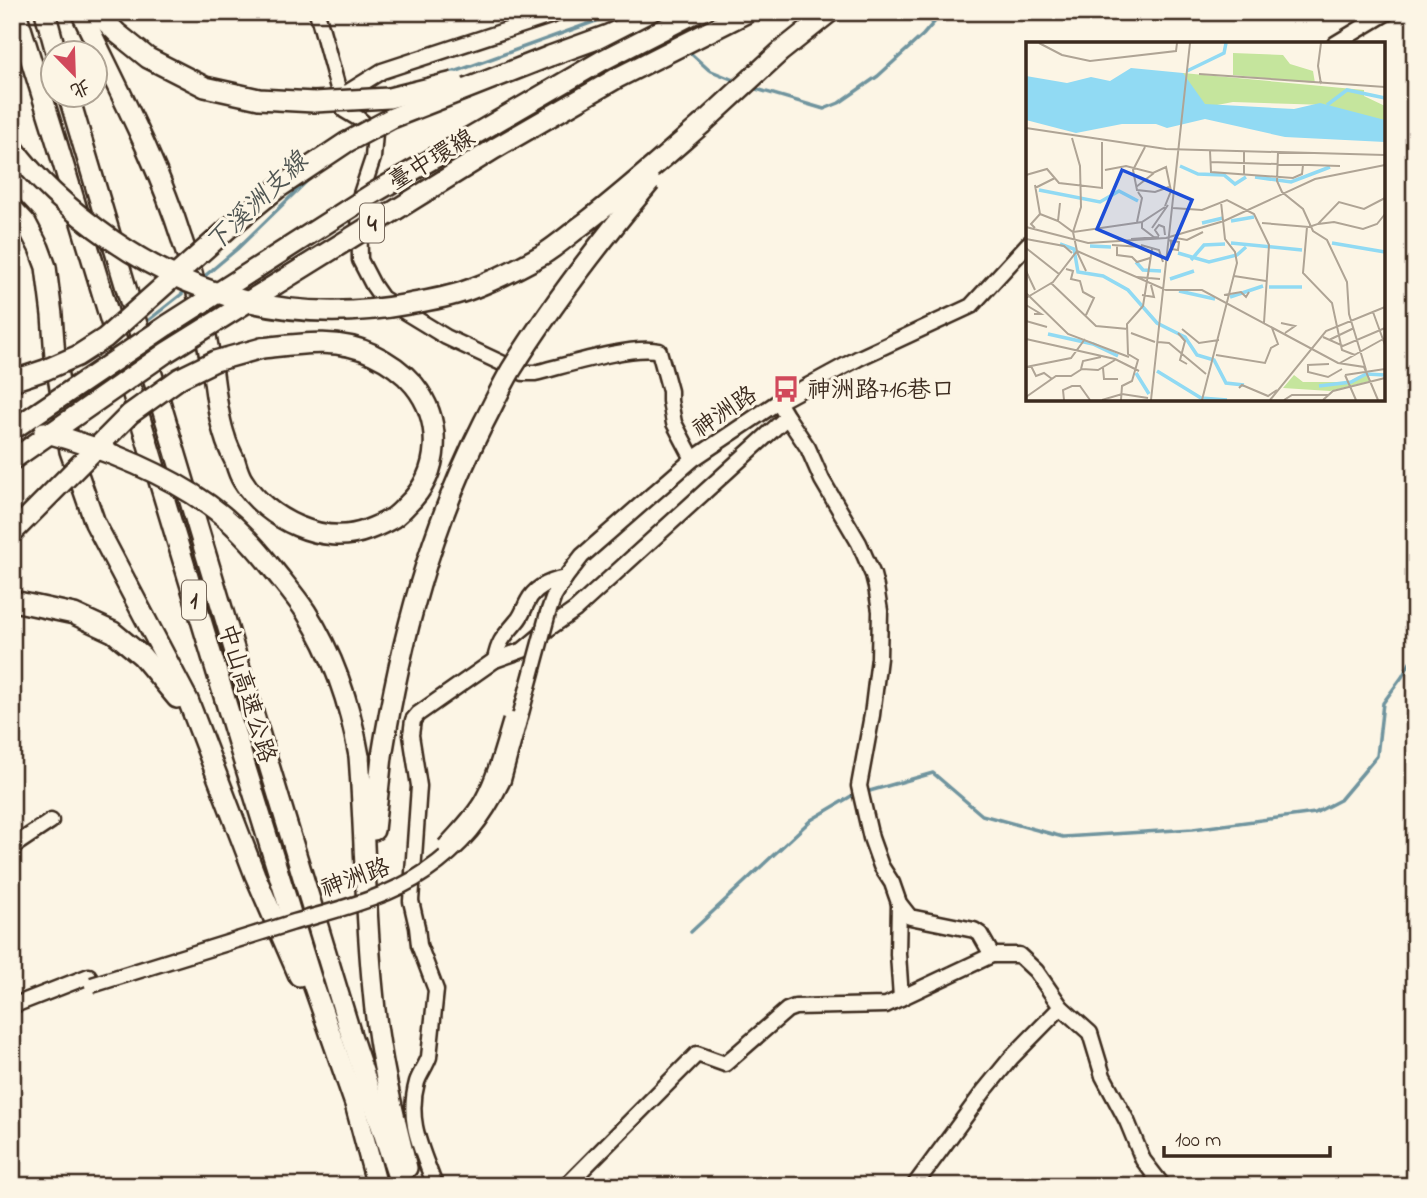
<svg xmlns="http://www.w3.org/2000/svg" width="1427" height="1198" font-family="'Indie Flower','LXGW WenKai TC',sans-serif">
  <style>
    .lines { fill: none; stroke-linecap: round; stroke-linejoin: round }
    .stream { stroke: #6f949e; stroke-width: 3.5 }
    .minor-casing { stroke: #3b2a1e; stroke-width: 19 }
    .highway-casing { stroke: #3b2a1e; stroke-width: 24 }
    .minor { stroke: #fcf5e5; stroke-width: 14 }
    .highway { stroke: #fcf5e5; stroke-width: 19 }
    .minor-bridge-casing { stroke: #3b2a1e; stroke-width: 19; stroke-linecap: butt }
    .highway-bridge-casing { stroke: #3b2a1e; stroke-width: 24; stroke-linecap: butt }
    .minor-bridge { stroke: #fcf5e5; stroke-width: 14 }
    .highway-bridge { stroke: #fcf5e5; stroke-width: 19 }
    .labels { text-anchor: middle; stroke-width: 6; stroke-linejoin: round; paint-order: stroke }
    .shield { fill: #fcf5e5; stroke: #75675a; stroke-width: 2 }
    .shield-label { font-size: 23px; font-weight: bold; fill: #3b2a1e }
    .street-label { font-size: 24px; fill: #3b2a1e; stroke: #fcf5e5 }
    .poi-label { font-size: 24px; fill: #3b2a1e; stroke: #fcf5e5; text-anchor: start }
    .water-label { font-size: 26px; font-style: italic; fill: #505653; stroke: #fcf5e5 }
    .inset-river { fill: none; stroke: #91daf3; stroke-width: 3.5 }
    .inset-road { fill: none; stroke: #afa495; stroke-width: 2 }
    .view { fill: #1d4ed8; fill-opacity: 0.15; stroke: #1d4ed8; stroke-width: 3.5 }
    .inset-edge { fill: none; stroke: #3b2a1e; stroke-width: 3.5 }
  </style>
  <rect width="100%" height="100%" fill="#fcf5e5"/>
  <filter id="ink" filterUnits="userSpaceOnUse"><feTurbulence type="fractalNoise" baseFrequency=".0143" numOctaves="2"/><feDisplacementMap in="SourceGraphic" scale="14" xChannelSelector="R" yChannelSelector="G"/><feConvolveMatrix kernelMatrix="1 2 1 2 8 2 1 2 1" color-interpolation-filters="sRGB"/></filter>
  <g filter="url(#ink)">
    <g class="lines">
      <!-- stream -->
      <g class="stream">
        <path d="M 687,50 L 709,70 L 736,81"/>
        <path d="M 449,74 L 621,12"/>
        <path d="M 753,88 L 824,109 L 839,103 L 878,76 L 923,35 L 943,12"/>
        <path d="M 200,280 L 237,249 L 310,178"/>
        <path d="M 145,323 L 183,293"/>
        <path d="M 866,792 L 933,773 L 982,815 L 1063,837 L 1193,829 L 1315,813 L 1340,800 L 1377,756 L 1383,703 L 1402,677 L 1415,654"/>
        <path d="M 691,932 L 811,820 L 853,795 L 858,794"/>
      </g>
      <defs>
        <g id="minor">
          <path d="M 317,12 L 344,110 L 359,119 L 375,133 L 373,158 L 359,200 L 360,260 L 373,285 L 382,298 L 446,337 L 523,373 L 535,373 C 564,366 633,344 659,351 L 670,391 L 670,401 L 674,423 L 693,459"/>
          <path d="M 1335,44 L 1388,12"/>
          <path d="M 340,97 L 382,71 L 562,12"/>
          <path d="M 787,417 L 808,448 L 822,480 L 859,543 L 873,575 L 876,587 L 880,611 L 879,658 L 872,715 L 859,786 L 871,838 L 881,866 L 892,883 L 899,903 L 910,917 L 974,930 L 980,934 L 992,955"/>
          <path d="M 548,613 L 554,596 L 565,578 L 582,556 L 693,459 L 778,402 L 859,358 L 971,306 L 1028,244"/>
          <path d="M 495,660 C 499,639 505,636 517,621 C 522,616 524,608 528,601 C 535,587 550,581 565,578"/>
          <path d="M 12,847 L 51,821"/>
          <path d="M 899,903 L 898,954 L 901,998"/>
          <path d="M 12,1006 L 89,976"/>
          <path d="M 435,1186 C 422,1149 406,1122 417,1082 C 420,1073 426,1066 429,1057 L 436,990 L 419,945 L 417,927 L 411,901 L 419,786 L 411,735 L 413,720 L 418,714 L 495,660 L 523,650 L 548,629 L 575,610 L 787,417 L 778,402"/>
          <path d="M 566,1186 L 697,1054 L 725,1064 L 787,1010 L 795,1007 L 886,1005 L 992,955 L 1019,955 L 1036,971 L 1061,1007 L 1090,1033 L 1103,1076 L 1127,1121 L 1143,1160 L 1163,1186"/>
          <path d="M 914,1186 L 984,1091 L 1011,1058 L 1061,1007"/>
        </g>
        <g id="highway">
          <path d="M 16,12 L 56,140 L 243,759 L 312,981 L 355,1104 L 377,1186"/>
          <path d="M 45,12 L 56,52"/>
          <path d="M 81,12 C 117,87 157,161 182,240 C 197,283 205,330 213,374 C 216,395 218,417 225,437 C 227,445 231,453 235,461 C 237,468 239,475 243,481 C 266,519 324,547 367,530 C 375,527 384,523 391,519 C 397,516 402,510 407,505 C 441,473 443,421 414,385 C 403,372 387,361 372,354 C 338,337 298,344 262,348"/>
          <path d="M 96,12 L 117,33 L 148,58 L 205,87 L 259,99 L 314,102"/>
          <path d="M 550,56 L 608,35 L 660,12"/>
          <path d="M 68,94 L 268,762 L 351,1035 L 401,1186"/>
          <path d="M 702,124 L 780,52 L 830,12"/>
          <path d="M 12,208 L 26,223 L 39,248 L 46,267 L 52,315 L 55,357 L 70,451 L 95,523 L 188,700 L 255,875 L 299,976"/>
          <path d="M 12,603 L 18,602 L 74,614 L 113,632 L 142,656 L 177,698"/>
          <path d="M 359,756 C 365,834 365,912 373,990 C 378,1050 392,1109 407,1168"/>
          <path d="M 374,830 L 382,756"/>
        </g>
      </defs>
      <!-- minor casing -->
      <use href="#minor" class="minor-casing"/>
      <!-- highway casing -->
      <use href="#highway" class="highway-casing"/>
      <!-- minor -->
      <use href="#minor" class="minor"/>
      <!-- highway -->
      <use href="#highway" class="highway"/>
      <defs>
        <g id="minor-bridge">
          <path d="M 445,846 C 458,831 474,816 483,799 C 496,775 503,746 511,720"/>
          <path d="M 92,985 C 159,964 225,944 291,923 C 335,910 388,898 425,872 C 462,847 484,819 503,780 L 548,613"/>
        </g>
        <g id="highway-bridge">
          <path d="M 314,102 L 389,98 L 454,82"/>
          <path d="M 12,146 C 38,183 75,214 112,240 C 202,302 302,324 409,304 C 430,300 451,297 471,289 C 495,280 519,268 542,255 C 557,246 571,233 585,223 C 625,192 663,158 702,124"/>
          <path d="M 12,381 L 45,370 L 77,356 L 105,338 L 230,227 L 278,188 L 347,142 L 392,118 L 550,56"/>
          <path d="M 12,430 L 166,326 L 372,194 L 603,60 L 697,12"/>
          <path d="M 44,432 C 102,448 160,470 209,505 C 233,522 255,546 273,569 C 284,583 296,597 306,612 C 334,656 350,704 359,756"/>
          <path d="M 12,460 L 167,352 L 494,149 L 617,78 L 748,12"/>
          <path d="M 12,533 L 130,414 L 180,378 L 215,361 L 262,348"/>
          <path d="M 382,756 C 401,639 430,529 484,422 C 493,405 501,387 511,370 C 552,304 600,242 650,182"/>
        </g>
      </defs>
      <!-- minor-bridge casing -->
      <use href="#minor-bridge" class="minor-bridge-casing"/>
      <!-- highway-bridge casing -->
      <use href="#highway-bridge" class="highway-bridge-casing"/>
      <!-- minor-bridge -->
      <use href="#minor-bridge" class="minor-bridge"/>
      <!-- highway-bridge -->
      <use href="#highway-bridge" class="highway-bridge"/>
    </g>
  </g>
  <!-- icons -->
  <defs>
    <symbol id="bus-bare" viewBox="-9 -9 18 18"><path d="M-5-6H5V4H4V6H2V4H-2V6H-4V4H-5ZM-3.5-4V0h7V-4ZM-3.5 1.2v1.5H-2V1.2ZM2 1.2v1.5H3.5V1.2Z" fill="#d1495b" stroke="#fcf5e5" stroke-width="2.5" paint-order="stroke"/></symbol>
  </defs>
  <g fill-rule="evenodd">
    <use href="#bus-bare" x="767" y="370" width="38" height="38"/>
  </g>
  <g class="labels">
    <!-- shield labels -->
    <g class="shield">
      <rect x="360" y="203.5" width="24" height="39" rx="5"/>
      <rect x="182" y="580.5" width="24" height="39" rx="5"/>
    </g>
    <g class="shield-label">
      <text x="372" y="231">4</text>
      <text x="194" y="608">1</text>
    </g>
    <!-- street labels -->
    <g class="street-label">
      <text transform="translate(431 159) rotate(-31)" y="8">臺中環線</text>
      <text transform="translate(724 411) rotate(-34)" y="8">神洲路</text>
      <text transform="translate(248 693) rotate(73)" y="8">中山高速公路</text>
      <text transform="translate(355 877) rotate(-20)" y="8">神洲路</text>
    </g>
    <!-- poi labels -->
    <g class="poi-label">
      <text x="807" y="397">神洲路716巷口</text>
    </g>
    <!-- water labels -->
    <g class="water-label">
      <text transform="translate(256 201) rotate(-44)" y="9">下溪洲支線</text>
    </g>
  </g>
  <!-- overview -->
  <g transform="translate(1026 42)">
    <rect width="359" height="359" fill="#fcf5e5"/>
    <path d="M 207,11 L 257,13 L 264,22 L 287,29 L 289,41 L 207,33 ZM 157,31 L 338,48 L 338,54 L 359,64 L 359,84 L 301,63 L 207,60 L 175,66 L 150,37 ZM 340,331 L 344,339 L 304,349 L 257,346 L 268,333 L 277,340 L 322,340 Z" fill="#c5e59d"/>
    <path d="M 105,26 L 157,31 L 179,62 L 268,67 L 294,61 L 359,78 L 359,100 L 259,95 L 179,77 L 141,86 L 130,82 L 96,82 L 50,91 L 0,78 L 0,34 L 41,41 L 65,35 L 84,39 Z" fill="#91daf3"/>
    <path class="inset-river" d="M 161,29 L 198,11 L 200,1M 301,63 L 321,48 L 359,56M 154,124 L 172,132 L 198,133 L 209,142 L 220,135M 229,135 L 265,140 L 304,125M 13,148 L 74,160 L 93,149 L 112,159M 205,179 L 228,175M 176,181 L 197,176M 205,201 L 276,208M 306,201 L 359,210M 34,202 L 48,207 L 52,230 L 77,234 L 102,248 L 131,281 L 159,295 L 171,313 L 188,318 L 200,341 L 218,343M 64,204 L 85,205M 152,211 L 183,220 L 211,213 L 220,205M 165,218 L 178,203 L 199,202M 110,220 L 117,228 L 135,229M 144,237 L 168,229M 243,245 L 276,245M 153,249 L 189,257M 204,255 L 237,244M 22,292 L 67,302 L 92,314M 131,329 L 175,356 L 201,358M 110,331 L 123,352M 293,344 L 325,340 L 340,332 L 359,333"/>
    <path class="inset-road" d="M 13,1 L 36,13 L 64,19 L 150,9 L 151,1M 173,32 L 359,45M 295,42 L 292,24 L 295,1M 0,86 L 140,107 L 359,113M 119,105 L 107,128 L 111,148 L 129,150 L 143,145M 184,109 L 185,130 L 267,136 L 276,132 L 277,123M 252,110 L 251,139 L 256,150 L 277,167 L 287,189 L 301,198 L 321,240 L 323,272 L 340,328M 184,120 L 314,124M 79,128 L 100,124 L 127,131 L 140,125 L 145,149 L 139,164M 218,132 L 218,110M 0,133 L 21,127 L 33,141 L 76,146 L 76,100M 9,143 L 14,172M 110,145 L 128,131M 9,146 L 29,136M 147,166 L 176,168 L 201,158 L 228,172 L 243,203 L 238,281M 32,179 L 47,190 L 55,165 L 54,124 L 46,96M 111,180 L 116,156 L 112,150M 116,180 L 116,186 L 129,196M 236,181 L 283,185 L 292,182 L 313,160 L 338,167 L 359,156M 292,182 L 308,180 L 337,187 L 351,182 L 359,172M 0,185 L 62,201 L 140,196 L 198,179 L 289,137 L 359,123M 281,185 L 277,231 L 306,261 L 316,308 L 329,313M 9,186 L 5,182 L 14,172 L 32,179 L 34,161M 126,186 L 142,163M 133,194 L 129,188 L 133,183 L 138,185 L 139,193M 150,196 L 161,198 L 177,190M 0,197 L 38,204 L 46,211M 105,197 L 133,195M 142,198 L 153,200 L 152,208 L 145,207 L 145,199M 86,203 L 116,205M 91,203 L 91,213 L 106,215 L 111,220 L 124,216M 115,203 L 133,208 L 137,220M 0,206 L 33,232M 51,209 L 140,248 L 176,248 L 312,321 L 338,325 L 352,358M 51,209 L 47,190 L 116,180 L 139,165M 51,210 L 60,229M 40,227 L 47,229 L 45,237 L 54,239 L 57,250 L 68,256 L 60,273M 0,229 L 9,248M 208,234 L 240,239M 111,235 L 134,237M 25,241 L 70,284 L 102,287M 0,251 L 42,292 L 103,315M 116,253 L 128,255 L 125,243M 198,253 L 215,250 L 220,255 L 223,250M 0,256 L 27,240 L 51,209M 0,263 L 15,272 L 8,272M 347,270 L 359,303M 0,279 L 21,285M 255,281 L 269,284 L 259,291M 156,287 L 173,301 L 193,298M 105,291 L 129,300M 152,291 L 159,299 L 154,318 L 161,322M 297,295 L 317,304 L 359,286M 0,297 L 89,317 L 113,329M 303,298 L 328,286M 132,300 L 143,301 L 180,332M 190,313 L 239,321 L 245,306 L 252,302 L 246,286M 314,321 L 359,296M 281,323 L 303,322M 282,323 L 282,330 L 302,335 L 316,327M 5,324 L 10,334 L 18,331 L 26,337M 0,325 L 45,316 L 59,297M 77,326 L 78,337 L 92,337M 55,327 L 57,319 L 75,315M 319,333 L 359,327M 319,333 L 330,358M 213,346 L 216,343 L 242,354 L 251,348M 0,355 L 30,334 L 45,334 L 56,327 L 72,328 L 89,318M 38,358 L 37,348 L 46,344 L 54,344 L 64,358M 76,358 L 96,352 L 122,356M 95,358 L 96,344 L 106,339 L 112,318 L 102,312 L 101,282 L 117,264 L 126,207M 125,358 L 164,1M 176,358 L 211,221 L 209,210 L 199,197 L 195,160M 244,358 L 300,289 L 359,265M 258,358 L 266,353 L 302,353M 297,358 L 307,349 L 359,336"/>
    <path class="view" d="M 96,128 L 166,158 L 141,217 L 71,187 Z"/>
    <rect width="359" height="359" class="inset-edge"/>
  </g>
  <!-- margin -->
  <rect width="1427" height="1198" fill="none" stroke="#fcf5e5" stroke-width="42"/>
  <rect x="21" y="21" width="1385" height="1156" fill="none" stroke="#3b2a1e" stroke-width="2.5" filter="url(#ink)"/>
  <!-- north arrow -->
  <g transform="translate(74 74) rotate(157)"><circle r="33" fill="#fcf5e5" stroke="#afa495" stroke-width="2"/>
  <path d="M0-5L12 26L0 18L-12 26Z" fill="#d1495b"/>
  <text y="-10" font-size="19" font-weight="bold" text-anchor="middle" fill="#3b2a1e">北</text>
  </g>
  <!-- scale -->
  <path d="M1164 1146v10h166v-10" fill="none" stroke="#3b2a1e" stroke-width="3.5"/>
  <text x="1175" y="1146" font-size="21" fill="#3b2a1e" stroke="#fcf5e5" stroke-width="5" paint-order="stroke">100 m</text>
</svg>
